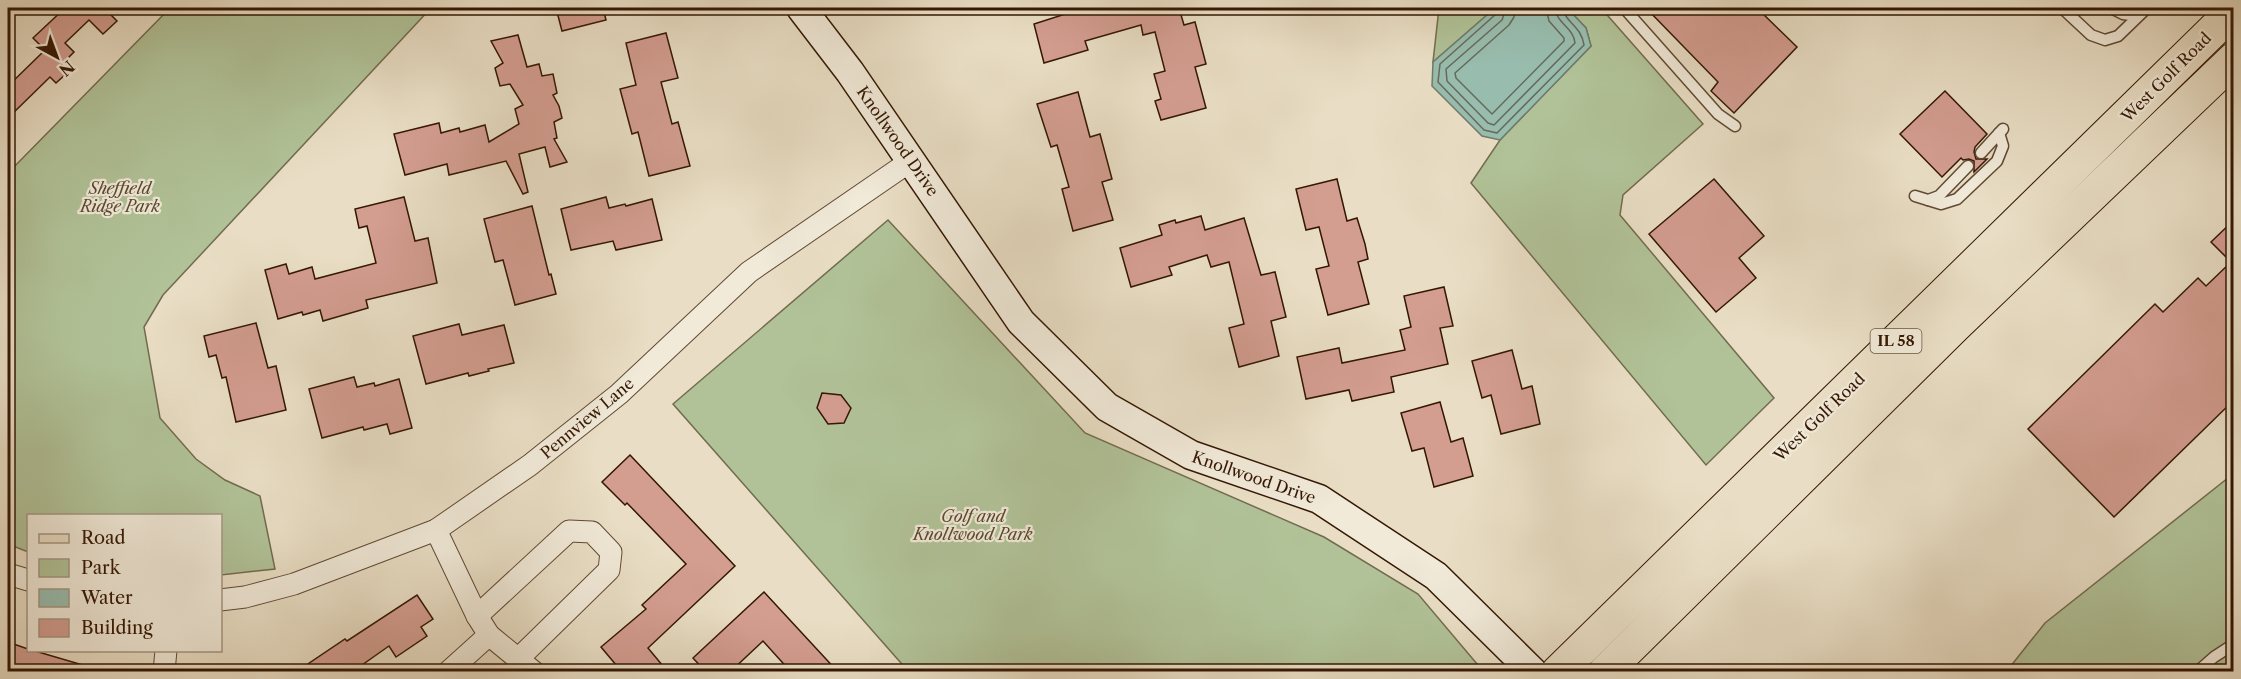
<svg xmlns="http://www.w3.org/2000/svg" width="2241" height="679" font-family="'Libre Caslon Text',serif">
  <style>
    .green { fill: #b1c298; stroke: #726c4e; stroke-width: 1.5 }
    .water { fill: #98bdaf; stroke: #707b6a; stroke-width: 1.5 }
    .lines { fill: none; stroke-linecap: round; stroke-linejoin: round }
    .shore { stroke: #666a59; stroke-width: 1.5 }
    .building { fill: #d39d90; stroke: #341703; stroke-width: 1.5 }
    .lane-casing { stroke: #614934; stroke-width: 13 }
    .street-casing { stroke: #614934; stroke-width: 23 }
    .secondary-casing { stroke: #341703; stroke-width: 31 }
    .primary-casing { stroke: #341703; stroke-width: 35 }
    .lane { stroke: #f1ead9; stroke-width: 10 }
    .street { stroke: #f1ead9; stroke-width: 21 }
    .secondary { stroke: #f1ead9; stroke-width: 28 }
    .primary { stroke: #e9dec5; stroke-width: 33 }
    .labels { text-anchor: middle; stroke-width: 4.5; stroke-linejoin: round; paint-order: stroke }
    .shield { fill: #f1ead9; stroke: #6d5643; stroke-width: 1.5 }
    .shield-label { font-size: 15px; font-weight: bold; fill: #341703 }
    .street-label { font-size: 16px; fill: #341703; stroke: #f1ead9 }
    .park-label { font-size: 16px; font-style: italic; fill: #5a4a30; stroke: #f1ead9 }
  </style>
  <rect width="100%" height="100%" fill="#e9dec5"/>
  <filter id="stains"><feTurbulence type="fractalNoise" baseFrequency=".00333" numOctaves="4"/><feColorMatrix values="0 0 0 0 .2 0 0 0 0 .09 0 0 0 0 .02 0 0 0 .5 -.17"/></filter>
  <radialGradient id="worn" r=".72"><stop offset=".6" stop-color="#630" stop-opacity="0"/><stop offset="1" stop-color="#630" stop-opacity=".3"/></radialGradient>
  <!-- green -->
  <g class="green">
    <path d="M 170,8 L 431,8 L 163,295 L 144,327 L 160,418 L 196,459 L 225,480 L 260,496 L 275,569 L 221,575 L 220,516 L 28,516 L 28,552 L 8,544 L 8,173 Z"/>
    <path d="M 1439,8 L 1495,8 L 1433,62 Z"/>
    <path d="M 1567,8 L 1601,8 L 1703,124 L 1623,195 L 1620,215 L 1774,398 L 1706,465 L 1471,183 L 1500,140 L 1591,46 L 1586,28 Z"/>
    <path d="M 888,220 L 1085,433 L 1324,537 L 1418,594 L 1483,671 L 908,671 L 673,404 Z"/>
    <path d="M 2233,474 L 2233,671 L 2006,672 L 2045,623 Z"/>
  </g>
  <!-- water -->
  <path class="water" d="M 1495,8 L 1567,8 L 1586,28 L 1591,46 L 1500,140 L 1482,136 L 1432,86 L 1433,62 Z"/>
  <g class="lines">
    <!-- shore -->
    <g class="shore">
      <path d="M 1499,8 L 1496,14 L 1440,64 L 1438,82 L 1484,130 L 1497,133 L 1584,45 C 1581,25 1565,23 1563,8"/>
      <path d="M 1506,8 L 1502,20 L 1446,69 L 1447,81 L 1488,123 L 1494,125 L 1575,43 C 1574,28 1556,23 1555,8"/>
      <path d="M 1515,8 L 1514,17 L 1509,25 L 1455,73 L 1456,78 L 1492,114 L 1564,41 L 1564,38 L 1549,21 L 1546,8"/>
    </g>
  </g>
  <!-- building -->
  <g class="building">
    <path d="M 65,8 L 104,8 L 117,21 L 103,34 L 89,20 L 65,43 L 74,52 L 60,66 L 67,73 L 56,83 L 50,77 L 8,118 L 8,86 L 45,50 L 33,38 Z"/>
    <path d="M 556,8 L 603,8 L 606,20 L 562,31 Z"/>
    <path d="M 1078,8 L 1179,8 L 1184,25 L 1195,22 L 1206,64 L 1195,67 L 1206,108 L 1161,120 L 1155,101 L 1161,99 L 1154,74 L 1165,71 L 1155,32 L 1143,35 L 1141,25 L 1085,41 L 1088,50 L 1044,63 L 1034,24 L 1078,10 Z"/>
    <path d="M 1646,8 L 1757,8 L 1797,47 L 1734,113 L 1711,91 L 1718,82 Z"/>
    <path d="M 666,33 L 678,78 L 661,82 L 672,124 L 678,122 L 690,166 L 649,176 L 638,132 L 632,134 L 620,89 L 636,85 L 626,43 Z"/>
    <path d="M 518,35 L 527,67 L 539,64 L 542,76 L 553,74 L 557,93 L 553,95 L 559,106 L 562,118 L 554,122 L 557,138 L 554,139 L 567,162 L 550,167 L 545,147 L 519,154 L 528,192 L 523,194 L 506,161 L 449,175 L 447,164 L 405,175 L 394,134 L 439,123 L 441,133 L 459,128 L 460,132 L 485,125 L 489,142 L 519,124 L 515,109 L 523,105 L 510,84 L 500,86 L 495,68 L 503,63 L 491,41 Z"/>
    <path d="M 1945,91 L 1987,134 L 1975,147 L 1974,152 L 1976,159 L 1987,159 L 1974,172 L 1974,161 L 1969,159 L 1963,160 L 1961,158 L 1942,177 L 1900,134 Z"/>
    <path d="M 1078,92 L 1090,137 L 1100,134 L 1112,179 L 1102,182 L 1113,220 L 1073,231 L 1062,189 L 1069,187 L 1057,145 L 1051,147 L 1037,104 Z"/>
    <path d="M 1337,179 L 1347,221 L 1357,218 L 1365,244 L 1368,259 L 1358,262 L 1369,304 L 1328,315 L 1316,269 L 1329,266 L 1319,227 L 1306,230 L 1296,189 Z"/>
    <path d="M 1714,179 L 1764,236 L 1739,258 L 1756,278 L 1716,312 L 1649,234 Z"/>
    <path d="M 404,197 L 415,241 L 428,238 L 437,283 L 366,300 L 368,308 L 323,321 L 320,310 L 303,315 L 302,312 L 278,319 L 265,270 L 286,264 L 289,274 L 312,267 L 315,279 L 376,263 L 367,226 L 359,228 L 355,209 Z"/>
    <path d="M 606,197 L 609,208 L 625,204 L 626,206 L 652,199 L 662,240 L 616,250 L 613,241 L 571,250 L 561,209 Z"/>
    <path d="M 532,206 L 549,275 L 551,274 L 556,294 L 515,305 L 503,260 L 495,262 L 484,219 Z"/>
    <path d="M 1201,216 L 1205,230 L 1244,218 L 1261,275 L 1275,272 L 1286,317 L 1271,321 L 1279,356 L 1239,367 L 1229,328 L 1244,324 L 1229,262 L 1211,267 L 1207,255 L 1169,267 L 1172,275 L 1131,287 L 1120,248 L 1162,235 L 1159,225 L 1175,220 L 1176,223 Z"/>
    <path d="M 2234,220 L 2234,400 L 2114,517 L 2028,429 L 2155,304 L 2163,312 L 2198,278 L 2206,286 L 2231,262 L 2211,242 Z"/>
    <path d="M 1444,287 L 1453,326 L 1440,328 L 1448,364 L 1391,377 L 1394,392 L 1352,401 L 1349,390 L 1306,399 L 1297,357 L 1339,348 L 1342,363 L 1405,350 L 1400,330 L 1411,327 L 1404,296 Z"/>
    <path d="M 256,323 L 268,368 L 276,366 L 286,410 L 236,422 L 226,377 L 222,378 L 216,355 L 209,357 L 204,336 Z"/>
    <path d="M 459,324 L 462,335 L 504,325 L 514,363 L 488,369 L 489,371 L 469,376 L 468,373 L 426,384 L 413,336 Z"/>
    <path d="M 1512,350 L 1522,389 L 1532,386 L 1540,424 L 1501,434 L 1491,395 L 1482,398 L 1472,361 Z"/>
    <path d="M 354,377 L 357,387 L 374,383 L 375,386 L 399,379 L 412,428 L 390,434 L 387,424 L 364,430 L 363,427 L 322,438 L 309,389 Z"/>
    <path d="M 822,393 L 841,395 L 851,408 L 844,423 L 828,424 L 817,408 Z"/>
    <path d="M 1440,402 L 1451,442 L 1463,438 L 1473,476 L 1434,487 L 1424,448 L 1412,451 L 1401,413 Z"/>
    <path d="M 630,455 L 735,566 L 648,648 L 668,672 L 622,672 L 601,647 L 646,609 L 642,605 L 686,564 L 627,503 L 625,505 L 602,482 Z"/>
    <path d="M 764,592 L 838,672 L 791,672 L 763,641 L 730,672 L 706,672 L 693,658 Z"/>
    <path d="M 417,595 L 433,619 L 421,627 L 427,636 L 396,657 L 389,646 L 352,672 L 296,672 L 345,639 L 347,641 Z"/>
    <path d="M 8,642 L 28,649 L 28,651 L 35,651 L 93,668 L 92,672 L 8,672 Z"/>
  </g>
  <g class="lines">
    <defs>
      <g id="lane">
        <path d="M 1624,8 L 1718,114 L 1735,126"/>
        <path d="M 2062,8 L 2091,35 L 2105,40 L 2118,36 L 2147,8"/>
        <path d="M 2113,9 L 2123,14 L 2138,16"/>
        <path d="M 1981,153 L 2003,129"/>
        <path d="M 1915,196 L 1928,200 L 1939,196 L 1968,166"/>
        <path d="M 1928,200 L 1941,204 L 1957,199 L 1997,161 L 2003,146 L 1999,133"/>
        <path d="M 2197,672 L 2214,657 L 2234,644"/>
      </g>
      <g id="street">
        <path d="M 436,530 L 477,616 L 489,635 L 534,672"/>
        <path d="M 8,574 L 28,580"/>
        <path d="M 220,600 L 245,597 L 294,584 L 436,530 L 530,465 L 619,394 L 749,272 L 912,160"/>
        <path d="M 477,616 L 569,531 L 592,532 L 611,552 L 609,570 L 518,659"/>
        <path d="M 164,672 L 166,650"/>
        <path d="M 448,672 L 489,635"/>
      </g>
      <path id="secondary" d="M 801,8 L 850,72 L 1021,322 L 1107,407 L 1191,455 L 1319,499 L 1436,576 L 1533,672"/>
      <g id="primary">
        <path d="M 1558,672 L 2234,10"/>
        <path d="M 1605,672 L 1955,326 L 2234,59"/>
      </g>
    </defs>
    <!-- lane casing -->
    <use href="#lane" class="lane-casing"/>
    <!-- street casing -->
    <use href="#street" class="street-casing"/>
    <!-- secondary casing -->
    <use href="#secondary" class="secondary-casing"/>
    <!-- primary casing -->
    <use href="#primary" class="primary-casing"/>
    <!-- lane -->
    <use href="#lane" class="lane"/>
    <!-- street -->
    <use href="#street" class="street"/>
    <!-- secondary -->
    <use href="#secondary" class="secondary"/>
    <!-- primary -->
    <use href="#primary" class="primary"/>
  </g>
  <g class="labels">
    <!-- shield labels -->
    <rect class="shield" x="1870.5" y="329" width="51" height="24" rx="4.5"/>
    <g class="shield-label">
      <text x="1896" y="346">IL 58</text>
    </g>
    <!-- street labels -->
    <g class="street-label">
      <text transform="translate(2166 77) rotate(-45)" y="6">West Golf Road</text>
      <text transform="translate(898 141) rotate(55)" y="6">Knollwood Drive</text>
      <text transform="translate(1819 417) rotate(-44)" y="6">West Golf Road</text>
      <text transform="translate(587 418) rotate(-40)" y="6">Pennview Lane</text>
      <text transform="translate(1254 477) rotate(19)" y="6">Knollwood Drive</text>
    </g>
    <!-- park labels -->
    <g class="park-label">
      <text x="120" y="194">Sheffield<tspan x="120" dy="18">Ridge Park</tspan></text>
      <text x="973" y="522">Golf and<tspan x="973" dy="18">Knollwood Park</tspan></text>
    </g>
  </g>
  <!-- margin -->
  <rect width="2241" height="679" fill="none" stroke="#e9dec5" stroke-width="30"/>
  <rect x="9" y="9" width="2223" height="661" fill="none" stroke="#341703" stroke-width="3"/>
  <rect x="15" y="15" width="2211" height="649" fill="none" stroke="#341703" stroke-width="1.5"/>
  <!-- legend -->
  <rect x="27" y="514" width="195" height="138" fill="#f1ead9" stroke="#a59683" stroke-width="1.5"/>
  <rect x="39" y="534" width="30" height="9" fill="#e9dec5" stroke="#a59683" stroke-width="1.5"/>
  <text x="81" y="544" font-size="18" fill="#341703">Road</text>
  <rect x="39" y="559" width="30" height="18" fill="#b1c298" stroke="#a59683" stroke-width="1.5"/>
  <text x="81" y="574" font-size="18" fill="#341703">Park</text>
  <rect x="39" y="589" width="30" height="18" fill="#98bdaf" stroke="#a59683" stroke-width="1.5"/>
  <text x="81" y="604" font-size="18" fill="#341703">Water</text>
  <rect x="39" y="619" width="30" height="18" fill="#d39d90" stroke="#a59683" stroke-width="1.5"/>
  <text x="81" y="634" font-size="18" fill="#341703">Building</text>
  <!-- north arrow -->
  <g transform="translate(57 57) rotate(139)" stroke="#f1ead9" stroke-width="4.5" paint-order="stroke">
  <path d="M0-4.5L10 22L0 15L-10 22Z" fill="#341703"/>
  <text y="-9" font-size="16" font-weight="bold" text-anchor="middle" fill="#341703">N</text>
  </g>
  <rect width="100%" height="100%" filter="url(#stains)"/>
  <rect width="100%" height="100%" fill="url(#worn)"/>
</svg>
